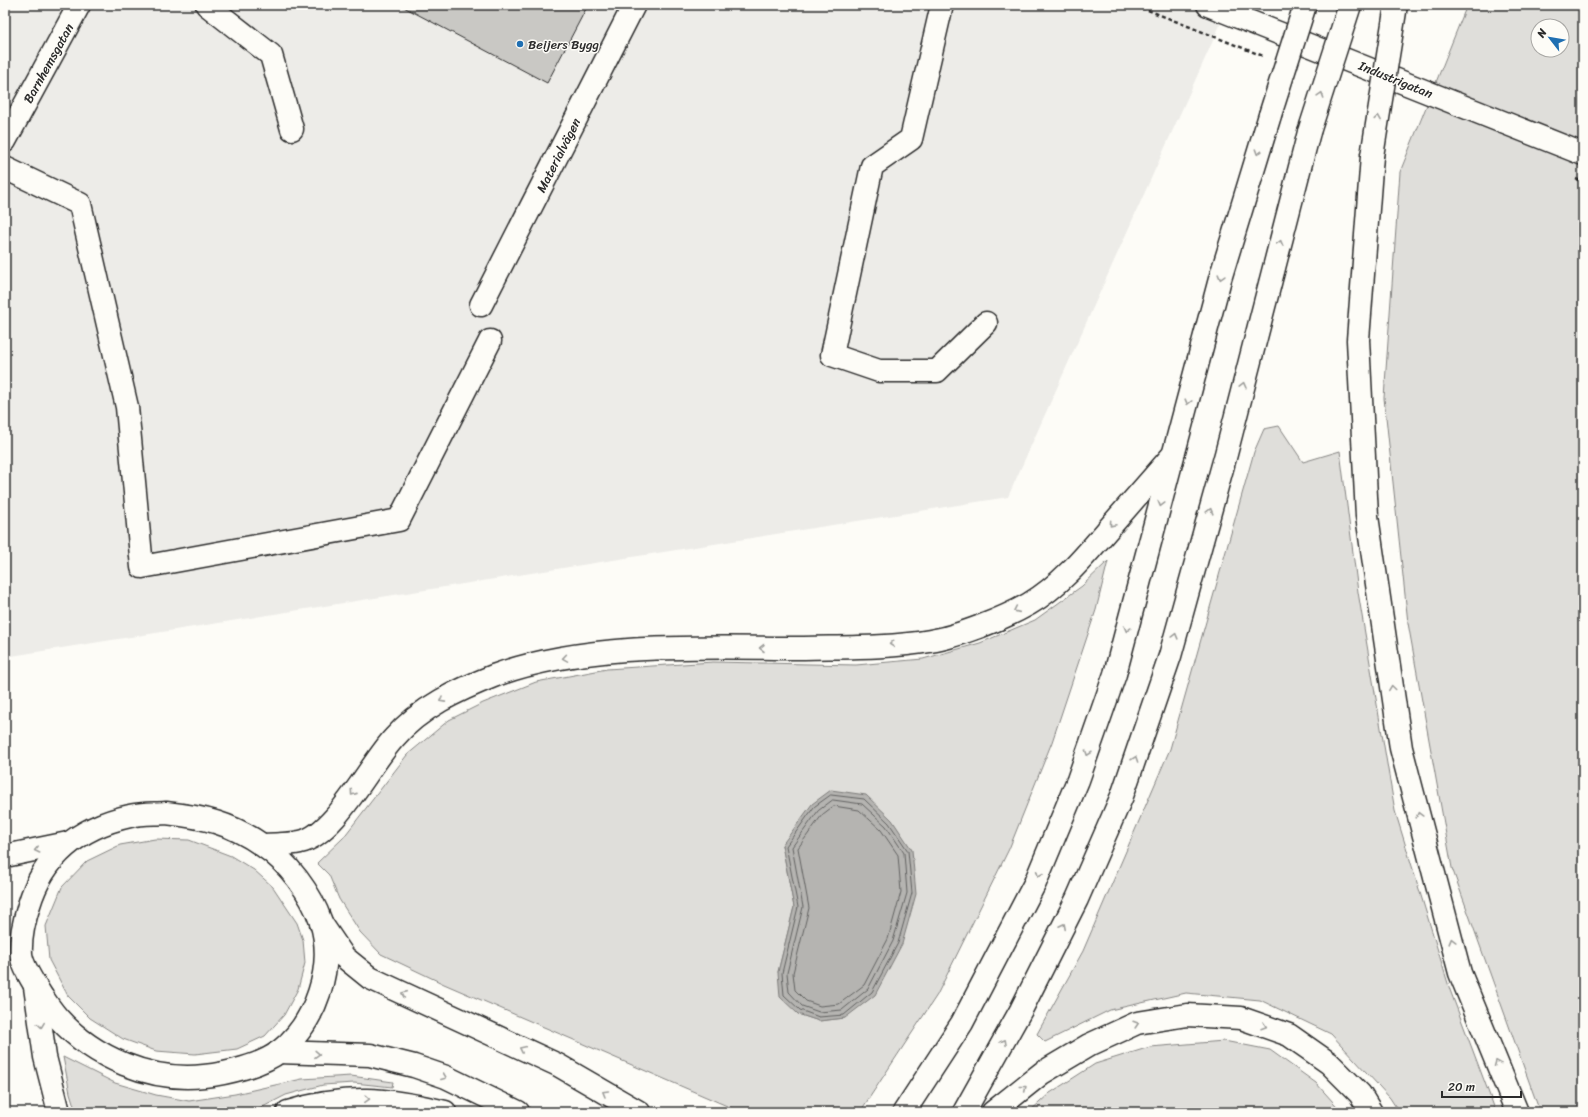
<svg xmlns="http://www.w3.org/2000/svg" width="1588" height="1117" font-family="Sriracha,sans-serif">
  <style>
    .built { fill: #edece8 }
    .green { fill: #dfdeda; stroke: #858482; fill-rule: evenodd }
    .water { fill: #b5b4b1; stroke: #7e7d7b }
    .lines { fill: none; stroke-linecap: round; stroke-linejoin: round }
    .shore { stroke: #626261; stroke-width: 1 }
    .building { fill: #c9c8c4; stroke: #2b2b2b }
    .minor-casing { stroke: #2b2b2b; stroke-width: 25 }
    .major-casing { stroke: #2b2b2b; stroke-width: 25 }
    .highway-casing { stroke: #2b2b2b; stroke-width: 25 }
    .path { stroke: #2b2b2b; stroke-width: 2.5; stroke-dasharray: 4 3; stroke-linecap: butt }
    .minor { stroke: #fdfcf7; stroke-width: 22 }
    .major { stroke: #fdfcf7; stroke-width: 22 }
    .highway { stroke: #fdfcf7; stroke-width: 22 }
    .highway-bridge-casing { stroke: #2b2b2b; stroke-width: 25; stroke-linecap: butt }
    .highway-bridge { stroke: #fdfcf7; stroke-width: 22 }
    .oneway { stroke: #9e9e9b }
    .poi-dot { fill: #1f6fb2; stroke: #fdfcf7; stroke-width: 1.5 }
    .labels { text-anchor: middle; stroke-width: 3; stroke-linejoin: round; paint-order: stroke }
    .poi-label { font-size: 13px; fill: #2b2b2b; stroke: #fdfcf7; text-anchor: start }
    .street-label { font-size: 13px; fill: #2b2b2b; stroke: #fdfcf7 }
  </style>
  <rect width="100%" height="100%" fill="#fdfcf7"/>
  <filter id="ink" filterUnits="userSpaceOnUse"><feTurbulence type="fractalNoise" baseFrequency=".025" numOctaves="2"/><feDisplacementMap in="SourceGraphic" scale="8" xChannelSelector="R" yChannelSelector="G"/><feConvolveMatrix kernelMatrix="1 2 1 2 8 2 1 2 1" color-interpolation-filters="sRGB"/></filter>
  <g filter="url(#ink)">
    <!-- built -->
    <path class="built" d="M 5,5 L 1229,5 L 1008,497 L 5,657 Z"/>
    <!-- green -->
    <g class="green">
      <path d="M 1467,5 L 1583,5 L 1583,1112 L 1540,1112 L 1452,868 L 1408,623 L 1384,398 L 1400,172 ZM 1538,26 L 1562,26 L 1562,50 L 1538,50 Z"/>
      <path d="M 1279,426 L 1303,462 L 1340,451 L 1358,592 L 1395,811 L 1450,990 L 1496,1112 L 1399,1112 L 1390,1098 L 1331,1034 L 1260,1000 L 1186,993 L 1110,1010 L 1045,1042 L 1037,1034 L 1083,951 L 1170,749 L 1254,452 L 1264,429 Z"/>
      <path d="M 1108,561 L 1096,610 L 1052,742 L 1009,849 L 937,995 L 860,1112 L 741,1112 L 444,984 L 381,954 L 360,932 L 339,899 L 329,875 L 317,863 L 343,838 L 407,755 L 449,720 L 483,703 L 536,682 L 607,669 L 713,662 L 856,665 L 923,659 L 980,643 L 1035,620 L 1082,586 ZM 782,845 L 845,1018 L 819,1021 L 798,1014 L 778,972 L 794,907 Z"/>
      <path d="M 155,839 L 189,840 L 231,856 L 254,870 L 273,887 L 297,923 L 303,940 L 305,963 L 298,989 L 284,1015 L 265,1036 L 237,1049 L 195,1054 L 156,1051 L 123,1039 L 90,1018 L 68,996 L 49,960 L 46,926 L 62,887 L 87,861 L 120,845 Z"/>
      <path d="M 1224,1041 L 1270,1050 L 1316,1083 L 1342,1112 L 1029,1112 L 1050,1093 L 1095,1064 L 1150,1047 Z"/>
      <path d="M 63,1057 L 115,1083 L 156,1095 L 189,1101 L 235,1094 L 302,1079 L 351,1076 L 393,1082 L 392,1087 L 354,1083 L 323,1085 L 286,1095 L 253,1112 L 76,1112 L 70,1093 Z"/>
    </g>
    <!-- water -->
    <path class="water" d="M 831,790 L 866,795 L 892,820 L 912,850 L 916,894 L 902,944 L 875,995 L 845,1018 L 819,1021 L 798,1014 L 780,997 L 778,972 L 794,907 L 782,845 L 812,804 Z"/>
    <g class="lines">
      <!-- shore -->
      <g class="shore">
        <path d="M 831,795 L 864,799 L 889,823 L 908,851 L 912,893 L 898,943 L 872,992 L 844,1015 L 819,1017 L 800,1010 L 784,995 L 782,973 L 798,907 L 786,846 L 814,807 Z"/>
        <path d="M 833,800 L 862,804 L 886,826 L 904,853 L 907,893 L 893,941 L 868,989 L 842,1010 L 819,1012 L 802,1006 L 789,992 L 787,973 L 803,907 L 792,847 L 818,811 Z"/>
        <path d="M 834,806 L 859,810 L 881,830 L 898,855 L 901,892 L 888,939 L 864,985 L 839,1004 L 820,1006 L 806,1001 L 795,990 L 793,973 L 809,908 L 798,848 L 822,815 Z"/>
      </g>
    </g>
    <!-- building -->
    <path class="building" d="M 400,5 L 588,5 L 547,83 Z"/>
    <g class="lines">
      <defs>
        <g id="minor">
          <path d="M 207,5 L 271,55 L 292,129"/>
          <path d="M 942,5 L 911,139 L 872,166 L 832,355 L 879,371 L 937,371 L 986,323"/>
          <path d="M 1208,5 L 1583,154"/>
          <path d="M 5,141 L 79,5"/>
          <path d="M 5,168 L 80,204 L 127,407 L 142,567 L 399,520 L 490,341"/>
          <path d="M 481,305 L 634,5"/>
        </g>
        <g id="major">
          <path d="M 166,813 C 203,817 231,823 262,845 C 288,862 311,893 321,922 C 335,967 316,1022 280,1051 C 263,1065 225,1074 204,1076 C 151,1082 94,1058 59,1019 C 53,1013 48,1005 43,998 C 36,987 22,966 21,954 C 20,937 24,921 29,905 C 44,855 80,827 130,816 C 142,813 154,814 166,813 Z"/>
          <path d="M 5,856 L 68,843"/>
        </g>
        <g id="highway">
          <path d="M 1372,156 L 1358,340 L 1367,516 L 1401,748 L 1460,973 L 1517,1112"/>
          <path d="M 263,845 C 275,844 288,845 300,842 C 335,835 369,765 394,738 C 421,707 458,690 496,675 C 589,641 706,648 804,648 C 846,647 889,648 930,641 C 957,637 1005,618 1029,604 C 1060,586 1085,556 1109,528 C 1129,505 1150,481 1171,457"/>
          <path d="M 321,923 L 344,957 L 370,978 L 558,1065 L 639,1112"/>
          <path d="M 35,987 L 45,1057 L 59,1112"/>
          <path d="M 278,1052 L 370,1055 L 414,1066 L 446,1077 L 518,1112"/>
          <path d="M 288,1112 C 346,1094 387,1098 445,1112"/>
          <path d="M 904,1112 L 962,1023 L 1035,883 L 1078,780 L 1115,674 L 1220,279 L 1270,115"/>
          <path d="M 964,1112 L 1021,1010 L 1077,899 L 1122,796 L 1170,656 L 1226,454 L 1309,132"/>
          <path d="M 993,1112 L 1042,1073 L 1089,1045 L 1137,1023 L 1187,1015 L 1241,1018 L 1289,1035 L 1329,1063 L 1360,1094 L 1371,1112"/>
        </g>
      </defs>
      <!-- minor casing -->
      <use href="#minor" class="minor-casing"/>
      <!-- major casing -->
      <use href="#major" class="major-casing"/>
      <!-- highway casing -->
      <use href="#highway" class="highway-casing"/>
      <!-- path -->
      <g class="path">
        <path d="M 1135,5 L 1263,56"/>
        <path d="M 1576,179 L 1583,182"/>
      </g>
      <!-- minor -->
      <use href="#minor" class="minor"/>
      <!-- major -->
      <use href="#major" class="major"/>
      <!-- highway -->
      <use href="#highway" class="highway"/>
      <defs>
        <g id="highway-bridge">
          <path d="M 1270,115 L 1305,5"/>
          <path d="M 1309,132 L 1350,5"/>
          <path d="M 1372,156 L 1396,5"/>
        </g>
      </defs>
      <!-- highway-bridge casing -->
      <use href="#highway-bridge" class="highway-bridge-casing"/>
      <!-- highway-bridge -->
      <use href="#highway-bridge" class="highway-bridge"/>
    </g>
    <!-- one-way arrows -->
    <defs><path id="oneway-chevron" d="M-2-3.5L2.5 0L-2 3.5" fill="none" stroke-width="1.6" stroke-linecap="round" stroke-linejoin="round"/></defs>
    <g class="oneway">
      <use href="#oneway-chevron" transform="translate(1321 95) rotate(-72)"/>
      <use href="#oneway-chevron" transform="translate(1378 118) rotate(-81)"/>
      <use href="#oneway-chevron" transform="translate(1258 152) rotate(107)"/>
      <use href="#oneway-chevron" transform="translate(1280 243) rotate(-75)"/>
      <use href="#oneway-chevron" transform="translate(1221 277) rotate(106)"/>
      <use href="#oneway-chevron" transform="translate(1243 385) rotate(-76)"/>
      <use href="#oneway-chevron" transform="translate(1188 402) rotate(105)"/>
      <use href="#oneway-chevron" transform="translate(1161 504) rotate(105)"/>
      <use href="#oneway-chevron" transform="translate(1210 511) rotate(-75)"/>
      <use href="#oneway-chevron" transform="translate(1112 524) rotate(131)"/>
      <use href="#oneway-chevron" transform="translate(1016 610) rotate(156)"/>
      <use href="#oneway-chevron" transform="translate(1127 629) rotate(105)"/>
      <use href="#oneway-chevron" transform="translate(1175 636) rotate(-75)"/>
      <use href="#oneway-chevron" transform="translate(892 644) rotate(175)"/>
      <use href="#oneway-chevron" transform="translate(762 648) rotate(180)"/>
      <use href="#oneway-chevron" transform="translate(565 658) rotate(171)"/>
      <use href="#oneway-chevron" transform="translate(1392 688) rotate(-98)"/>
      <use href="#oneway-chevron" transform="translate(442 700) rotate(151)"/>
      <use href="#oneway-chevron" transform="translate(1088 753) rotate(109)"/>
      <use href="#oneway-chevron" transform="translate(1135 759) rotate(-71)"/>
      <use href="#oneway-chevron" transform="translate(353 793) rotate(125)"/>
      <use href="#oneway-chevron" transform="translate(1419 815) rotate(-105)"/>
      <use href="#oneway-chevron" transform="translate(37 850) rotate(167)"/>
      <use href="#oneway-chevron" transform="translate(1039 874) rotate(113)"/>
      <use href="#oneway-chevron" transform="translate(1063 926) rotate(-63)"/>
      <use href="#oneway-chevron" transform="translate(1452 941) rotate(-105)"/>
      <use href="#oneway-chevron" transform="translate(404 994) rotate(-156)"/>
      <use href="#oneway-chevron" transform="translate(1136 1024) rotate(-17)"/>
      <use href="#oneway-chevron" transform="translate(41 1025) rotate(82)"/>
      <use href="#oneway-chevron" transform="translate(1264 1026) rotate(18)"/>
      <use href="#oneway-chevron" transform="translate(1004 1042) rotate(-61)"/>
      <use href="#oneway-chevron" transform="translate(522 1049) rotate(-155)"/>
      <use href="#oneway-chevron" transform="translate(317 1054) rotate(2)"/>
      <use href="#oneway-chevron" transform="translate(1497 1063) rotate(-112)"/>
      <use href="#oneway-chevron" transform="translate(444 1077) rotate(21)"/>
      <use href="#oneway-chevron" transform="translate(1024 1088) rotate(-39)"/>
      <use href="#oneway-chevron" transform="translate(605 1093) rotate(-150)"/>
      <use href="#oneway-chevron" transform="translate(367 1099) rotate(4)"/>
    </g>
  </g>
  <!-- markers -->
  <circle class="poi-dot" cx="520" cy="44" r="4"/>
  <g class="labels">
    <!-- poi labels -->
    <g class="poi-label">
      <text x="528" y="49">Beijers Bygg</text>
    </g>
    <!-- street labels -->
    <g class="street-label">
      <text transform="translate(48 63) rotate(-61)" y="5">Barnhemsgatan</text>
      <text transform="translate(1396 79) rotate(22)" y="5">Industrigatan</text>
      <text transform="translate(558 155) rotate(-63)" y="5">Materialvägen</text>
    </g>
  </g>
  <!-- margin -->
  <rect width="1588" height="1117" fill="none" stroke="#fdfcf7" stroke-width="20"/>
  <rect x="10" y="10" width="1568" height="1097" fill="none" stroke="#2b2b2b" stroke-width="1.5" filter="url(#ink)"/>
  <!-- north arrow -->
  <g transform="translate(1550 38) rotate(301)"><circle r="19" fill="#fdfcf7" stroke="#a9a8a5"/>
  <path d="M0-3L7 15L0 10L-7 15Z" fill="#1f6fb2"/>
  <text y="-6" font-size="11" font-weight="bold" text-anchor="middle" fill="#2b2b2b">N</text>
  </g>
  <!-- scale -->
  <path d="M1442 1091v6h79v-6" fill="none" stroke="#2b2b2b" stroke-width="2"/>
  <text x="1448" y="1091" font-size="12" fill="#2b2b2b" stroke="#fdfcf7" stroke-width="3" paint-order="stroke">20 m</text>
</svg>
